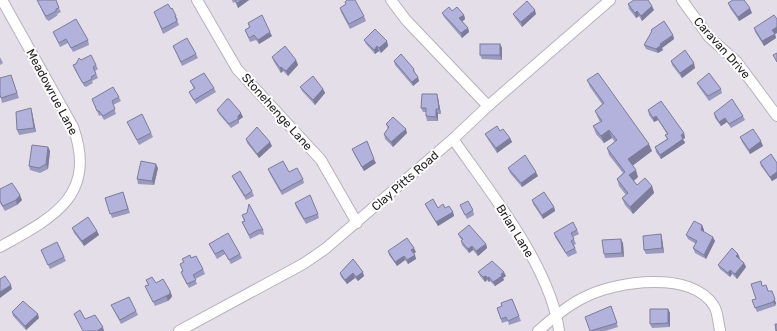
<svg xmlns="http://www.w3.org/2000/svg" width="777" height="331" font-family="Rubik,sans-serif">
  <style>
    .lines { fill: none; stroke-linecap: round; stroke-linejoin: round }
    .minor-casing { stroke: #b6b1bb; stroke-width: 12 }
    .minor { stroke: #fff; stroke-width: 10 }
    .wall { fill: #9a99be }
    .shaded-wall { fill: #7d7d9b }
    .building { fill: #b3b2dd; stroke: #7d7d9b }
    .labels { text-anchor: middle; stroke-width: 4; stroke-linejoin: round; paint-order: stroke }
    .street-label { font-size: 12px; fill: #1f1d20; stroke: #fff }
  </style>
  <rect width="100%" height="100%" fill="#e4dee8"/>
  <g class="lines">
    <defs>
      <g id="minor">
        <path d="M 197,0 L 237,69 L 321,160 L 357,223"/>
        <path d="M 391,0 L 406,20 L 488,106"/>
        <path d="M 682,0 L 709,37 L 737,62 L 777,116"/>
        <path d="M 453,139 C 490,192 551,267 559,331"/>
        <path d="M 0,247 C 52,218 98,196 73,127 L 2,0"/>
        <path d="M 179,331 L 303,264 L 325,249 L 453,139 L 488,106 L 610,0"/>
        <path d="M 538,331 C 553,318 568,305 585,297 C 616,281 692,270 714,306 C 718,312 718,323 720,330"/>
      </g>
    </defs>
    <!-- minor casing -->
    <use href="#minor" class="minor-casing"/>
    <!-- minor -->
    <use href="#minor" class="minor"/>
  </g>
  <!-- wall -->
  <g class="wall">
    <path d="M 37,0 L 59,8 L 61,12 L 57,14 L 58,15 L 49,21 L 46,19 Z"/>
    <path d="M 232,0 L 249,0 L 238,8 L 235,2 L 233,3 Z"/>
    <path d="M 728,3 L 752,13 L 739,21 L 730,8 Z"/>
    <path d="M 346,4 L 364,16 L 366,21 L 350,29 L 341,12 L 340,8 Z"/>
    <path d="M 628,4 L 654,10 L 642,21 L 639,16 L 636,18 L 629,9 Z"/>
    <path d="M 452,11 L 464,15 L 465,19 L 462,21 L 468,28 L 469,32 L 462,38 L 444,17 L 442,13 Z"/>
    <path d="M 513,14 L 536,14 L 522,27 L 515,18 Z"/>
    <path d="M 156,16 L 176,16 L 178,20 L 177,20 L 179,25 L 163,34 Z"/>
    <path d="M 777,19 L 777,33 L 775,34 L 776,38 L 764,46 L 755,32 L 754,28 Z"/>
    <path d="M 248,23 L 272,36 L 259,44 L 256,40 L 250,42 L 245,30 L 249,27 Z"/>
    <path d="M 651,30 L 673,35 L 674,39 L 662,48 L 663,50 L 658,53 L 646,49 L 644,45 L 652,32 Z"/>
    <path d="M 53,32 L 88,40 L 89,45 L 73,52 L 68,43 L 60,47 Z"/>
    <path d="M 364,40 L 387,41 L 388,46 L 381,53 L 379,51 L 375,54 L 366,44 Z"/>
    <path d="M 500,44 L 502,48 L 502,60 L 482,59 L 480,55 Z"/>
    <path d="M 173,46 L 196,54 L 198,58 L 182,66 Z"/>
    <path d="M 0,57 L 3,63 L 0,65 Z"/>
    <path d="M 272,57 L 296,60 L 298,65 L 288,76 L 283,71 L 281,73 L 274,62 Z"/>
    <path d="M 81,60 L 96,65 L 98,69 L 95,71 L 98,78 L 92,81 L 93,83 L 86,87 L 84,86 L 75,70 L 73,65 Z"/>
    <path d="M 394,61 L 414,69 L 415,73 L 419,81 L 413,86 L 395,65 Z"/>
    <path d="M 671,61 L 695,68 L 682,78 L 672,65 Z"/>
    <path d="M 11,75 L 19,98 L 2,103 L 1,98 Z"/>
    <path d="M 587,80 L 652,151 L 632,165 L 638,177 L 634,181 L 637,185 L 652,186 L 654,193 L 633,214 L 625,205 L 622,198 L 626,195 L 619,186 L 617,179 L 623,173 L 609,155 L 607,148 L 615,142 L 612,138 L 604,143 L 596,134 L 593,126 L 600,122 L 598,118 L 595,111 L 602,104 L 590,87 Z"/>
    <path d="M 190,81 L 214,88 L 216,92 L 196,104 L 191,96 L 189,92 L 194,89 Z"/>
    <path d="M 697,83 L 721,89 L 722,93 L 709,101 L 699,87 Z"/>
    <path d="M 300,87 L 323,89 L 325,93 L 315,105 L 302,91 Z"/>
    <path d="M 119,97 L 121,101 L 113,105 L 116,114 L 104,120 L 101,115 L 99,116 L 92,99 Z"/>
    <path d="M 438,98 L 441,114 L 438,114 L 438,121 L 427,121 L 426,116 L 426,112 L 423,112 L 421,108 Z"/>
    <path d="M 217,110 L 243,117 L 239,120 L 239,123 L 231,128 L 219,114 Z"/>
    <path d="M 648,110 L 684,133 L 685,138 L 683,139 L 685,143 L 661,159 L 656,152 L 655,147 L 667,139 L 665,135 L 667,134 L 658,120 L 654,122 L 649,115 Z"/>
    <path d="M 32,112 L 36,132 L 19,135 L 17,130 Z"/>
    <path d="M 714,113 L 743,116 L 745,120 L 731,128 L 727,122 L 721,126 L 715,118 Z"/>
    <path d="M 127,122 L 151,133 L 153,137 L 139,145 L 129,126 Z"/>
    <path d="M 386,124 L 407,133 L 393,147 L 385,139 L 384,134 L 388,129 Z"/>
    <path d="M 500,131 L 510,138 L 512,142 L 497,153 L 487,138 L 485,134 Z"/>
    <path d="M 740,137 L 763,146 L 750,154 L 742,142 Z"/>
    <path d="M 246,139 L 272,146 L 259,158 L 247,143 Z"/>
    <path d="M 48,147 L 50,151 L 48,169 L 40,173 L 30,170 L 29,166 Z"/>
    <path d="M 352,149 L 376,163 L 364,171 L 354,154 Z"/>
    <path d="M 760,162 L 777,163 L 777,178 L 772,181 L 761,166 Z"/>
    <path d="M 158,168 L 154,185 L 138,184 L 137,179 Z"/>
    <path d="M 508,168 L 538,176 L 522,187 L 510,173 Z"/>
    <path d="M 268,169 L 289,172 L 303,179 L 304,183 L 282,195 L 270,174 Z"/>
    <path d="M 232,176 L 252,191 L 254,196 L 246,200 L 234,180 Z"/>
    <path d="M 0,189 L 22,200 L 17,205 L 5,211 L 0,203 Z"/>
    <path d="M 123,192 L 130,213 L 112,218 L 105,198 Z"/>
    <path d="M 532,200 L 554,207 L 555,211 L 543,219 L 533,204 Z"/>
    <path d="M 295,203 L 318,214 L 319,218 L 306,224 L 296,207 Z"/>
    <path d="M 425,204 L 438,208 L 445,208 L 453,212 L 454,216 L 438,226 L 427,208 Z"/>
    <path d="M 460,205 L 473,210 L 474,215 L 467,219 Z"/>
    <path d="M 242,215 L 263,230 L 264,235 L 260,234 L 250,239 L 244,226 L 242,222 L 244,221 Z"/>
    <path d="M 702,225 L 704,230 L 703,232 L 715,241 L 706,259 L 695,253 L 693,248 L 696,244 L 688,239 L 686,235 Z"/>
    <path d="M 72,228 L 97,231 L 99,235 L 84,246 L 74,233 Z"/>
    <path d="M 577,230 L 579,234 L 573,237 L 576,244 L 574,245 L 577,253 L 568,257 L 555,237 L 554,233 Z"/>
    <path d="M 458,234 L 486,244 L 487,248 L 478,256 L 473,250 L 469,253 L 462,245 L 461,241 L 462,240 L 460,238 Z"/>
    <path d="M 661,234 L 662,238 L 664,253 L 646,254 L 644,250 Z"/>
    <path d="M 623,243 L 624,257 L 605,258 L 604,254 Z"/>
    <path d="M 209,244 L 240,254 L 242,258 L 231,264 L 225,254 L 217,259 L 211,248 Z"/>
    <path d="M 41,250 L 64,257 L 66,261 L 50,269 Z"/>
    <path d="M 388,251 L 416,252 L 414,253 L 416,259 L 408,264 L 405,260 L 397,266 L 389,255 Z"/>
    <path d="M 191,258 L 203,269 L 205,274 L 195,279 L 197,284 L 189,288 L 183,277 L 181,272 L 183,271 L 180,264 L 184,262 L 182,259 Z"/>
    <path d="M 740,258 L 739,259 L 744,263 L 746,267 L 737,279 L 732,274 L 730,277 L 720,269 L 718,265 Z"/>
    <path d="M 353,259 L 364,276 L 358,281 L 355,278 L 347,284 L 341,277 L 340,273 Z"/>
    <path d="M 478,272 L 506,276 L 503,278 L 504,280 L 495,286 L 490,281 L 489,282 L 487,280 L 485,282 L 480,276 Z"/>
    <path d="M 146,280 L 156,283 L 170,291 L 172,296 L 171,298 L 168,301 L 155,306 L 145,286 L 148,285 Z"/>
    <path d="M 762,286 L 768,291 L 776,303 L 775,306 L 757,312 L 752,300 L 756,299 Z"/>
    <path d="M 512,299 L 521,321 L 509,325 L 508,321 L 502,323 L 497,308 L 502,306 Z"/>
    <path d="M 111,305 L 136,311 L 138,315 L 121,324 L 113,309 Z"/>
    <path d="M 611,306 L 618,327 L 605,331 L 590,331 L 585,317 Z"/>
    <path d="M 668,309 L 670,313 L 670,327 L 652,328 L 650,324 Z"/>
    <path d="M 12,312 L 39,318 L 26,330 L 13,316 Z"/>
  </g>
  <!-- shaded-wall -->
  <g class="shaded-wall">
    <path d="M 242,0 L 249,0 L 238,8 L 237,3 Z"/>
    <path d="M 652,6 L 654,10 L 642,21 L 641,16 Z"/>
    <path d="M 750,8 L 752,13 L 739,21 L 738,17 Z"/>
    <path d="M 535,10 L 536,14 L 522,27 L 521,22 Z"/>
    <path d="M 637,11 L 639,16 L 636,18 L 635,13 Z"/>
    <path d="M 464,15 L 465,19 L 461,23 L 459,18 Z"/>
    <path d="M 777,27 L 777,33 L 775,34 L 776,38 L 764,46 L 762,41 L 772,30 Z"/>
    <path d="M 468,28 L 469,32 L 462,38 L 461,33 Z"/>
    <path d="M 270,32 L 272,36 L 259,44 L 258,40 Z"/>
    <path d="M 673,35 L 674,39 L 662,48 L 663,50 L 658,53 L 656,49 L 660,44 Z"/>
    <path d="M 387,41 L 388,46 L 381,53 L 379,48 Z"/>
    <path d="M 500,44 L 502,48 L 502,60 L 500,55 Z"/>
    <path d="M 377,46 L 379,51 L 375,54 L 374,50 Z"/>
    <path d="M 296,60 L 298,65 L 288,76 L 286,71 Z"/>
    <path d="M 694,63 L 695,68 L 682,78 L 680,73 Z"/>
    <path d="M 281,67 L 283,71 L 281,73 L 280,68 Z"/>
    <path d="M 418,77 L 419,81 L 413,86 L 412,82 Z"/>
    <path d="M 323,89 L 325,93 L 315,105 L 313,100 Z"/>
    <path d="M 437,94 L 438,98 L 441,114 L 439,109 Z"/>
    <path d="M 31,108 L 32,112 L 36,132 L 34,128 Z"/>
    <path d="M 436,109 L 438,114 L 438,121 L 436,117 Z"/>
    <path d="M 241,113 L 243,117 L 239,120 L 239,123 L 238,116 Z"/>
    <path d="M 656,116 L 658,120 L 654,122 L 653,118 Z"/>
    <path d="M 725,118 L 727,122 L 721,126 L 719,122 Z"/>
    <path d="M 406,129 L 407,133 L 393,147 L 391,142 Z"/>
    <path d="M 609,130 L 612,138 L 604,143 L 601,136 Z"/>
    <path d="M 684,133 L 685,138 L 683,139 L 685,143 L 661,159 L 660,155 L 681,135 Z"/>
    <path d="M 510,138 L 512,142 L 497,153 L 496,148 Z"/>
    <path d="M 761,141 L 763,146 L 750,154 L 749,150 Z"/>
    <path d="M 270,142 L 272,146 L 259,158 L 257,154 Z"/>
    <path d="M 649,144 L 652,151 L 631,167 L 628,159 Z"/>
    <path d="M 48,147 L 50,151 L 48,169 L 46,164 Z"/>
    <path d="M 374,159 L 376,163 L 364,171 L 362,167 Z"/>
    <path d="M 156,164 L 158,168 L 154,185 L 152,181 Z"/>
    <path d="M 636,170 L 638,177 L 632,182 L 629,175 Z"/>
    <path d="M 536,172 L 538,176 L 522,187 L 521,183 Z"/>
    <path d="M 777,172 L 777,178 L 772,181 L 770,177 Z"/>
    <path d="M 652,186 L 654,193 L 633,214 L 630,207 Z"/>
    <path d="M 20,195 L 22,200 L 17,205 L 16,200 Z"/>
    <path d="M 554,207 L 555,211 L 543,219 L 542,215 Z"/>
    <path d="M 453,212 L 454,216 L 438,226 L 436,222 Z"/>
    <path d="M 702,225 L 704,230 L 703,235 L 701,230 Z"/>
    <path d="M 97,231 L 99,235 L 84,246 L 82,241 Z"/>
    <path d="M 661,234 L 662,238 L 664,253 L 662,248 Z"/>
    <path d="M 713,237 L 715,241 L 706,259 L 704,255 Z"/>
    <path d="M 621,239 L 623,243 L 624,257 L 622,253 Z"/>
    <path d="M 486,244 L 487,248 L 478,256 L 476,251 Z"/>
    <path d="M 472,246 L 473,250 L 469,253 L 468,249 Z"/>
    <path d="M 414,248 L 416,252 L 413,254 L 411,250 Z"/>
    <path d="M 738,254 L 740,258 L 738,261 L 736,256 Z"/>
    <path d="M 415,255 L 416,259 L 408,264 L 407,260 Z"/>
    <path d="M 404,256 L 405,260 L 397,266 L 395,262 Z"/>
    <path d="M 744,263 L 746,267 L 737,279 L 735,274 Z"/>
    <path d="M 730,270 L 732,274 L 730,277 L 728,273 Z"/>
    <path d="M 363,272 L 364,276 L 358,281 L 356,277 Z"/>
    <path d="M 504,272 L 506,276 L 503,278 L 504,280 L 495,286 L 493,282 Z"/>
    <path d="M 353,273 L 355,278 L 347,284 L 345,280 Z"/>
    <path d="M 486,276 L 487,280 L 485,282 L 483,277 Z"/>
    <path d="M 489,277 L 490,281 L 489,282 L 487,278 Z"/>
    <path d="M 11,285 L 12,289 L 0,298 L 0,292 Z"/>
    <path d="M 170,291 L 172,296 L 171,298 L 168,301 L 166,296 Z"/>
    <path d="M 773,295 L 776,303 L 775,306 L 773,302 Z"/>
    <path d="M 668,309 L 670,313 L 670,327 L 668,323 Z"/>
    <path d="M 38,314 L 39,318 L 26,330 L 25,326 Z"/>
    <path d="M 103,327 L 104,331 L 97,331 Z"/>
  </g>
  <!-- building -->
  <g class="building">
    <path d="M 37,0 L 56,0 L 59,8 L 56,9 L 56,11 L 47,16 L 45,15 Z"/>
    <path d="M 235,0 L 242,0 L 237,3 Z"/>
    <path d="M 347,0 L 355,0 L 364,16 L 349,24 L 340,8 L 346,4 L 345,2 Z"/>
    <path d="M 634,0 L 648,0 L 652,6 L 641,16 L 637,11 L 635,13 L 628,4 Z"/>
    <path d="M 733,0 L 744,0 L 750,8 L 738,17 L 728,3 Z"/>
    <path d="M 527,1 L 535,10 L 521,22 L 513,14 Z"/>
    <path d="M 168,4 L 171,9 L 172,8 L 176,16 L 175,16 L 177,21 L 162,29 L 154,12 Z"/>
    <path d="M 449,7 L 452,11 L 457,7 L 464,15 L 459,18 L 468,28 L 461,33 L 442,13 Z"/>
    <path d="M 262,15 L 270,32 L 258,40 L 254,35 L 249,38 L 245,30 L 250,27 L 248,23 Z"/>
    <path d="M 774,15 L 777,19 L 777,27 L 772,30 L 775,34 L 762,41 L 754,28 Z"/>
    <path d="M 76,19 L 88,40 L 71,48 L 66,39 L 59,43 L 53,32 Z"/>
    <path d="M 664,21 L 673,35 L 660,44 L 661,45 L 656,49 L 644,45 L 652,31 L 651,30 Z"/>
    <path d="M 375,29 L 387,41 L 379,48 L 377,46 L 374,50 L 364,40 Z"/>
    <path d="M 187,38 L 196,54 L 181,62 L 173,46 Z"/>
    <rect x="480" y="44" width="20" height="11"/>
    <path d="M 285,46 L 296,60 L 286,71 L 281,67 L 280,68 L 272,57 Z"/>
    <path d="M 685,50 L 694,63 L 680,73 L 671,61 Z"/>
    <path d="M 777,53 L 777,62 L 773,55 Z"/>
    <path d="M 401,54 L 414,69 L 413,70 L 418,77 L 412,82 L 394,61 Z"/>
    <path d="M 91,55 L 96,65 L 93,67 L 96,74 L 91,77 L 92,79 L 84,83 L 82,82 L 73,65 L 76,64 L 79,58 L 81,60 Z"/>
    <path d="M 204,73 L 214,88 L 194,100 L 189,92 L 195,88 L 190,81 Z"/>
    <path d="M 598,73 L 649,144 L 628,159 L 636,170 L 629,175 L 637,185 L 645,178 L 652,186 L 630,207 L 622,198 L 628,193 L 617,179 L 625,172 L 607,148 L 617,140 L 609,130 L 601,136 L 593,126 L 602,121 L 595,111 L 604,103 L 587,80 Z"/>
    <path d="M 709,73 L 721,89 L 708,96 L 697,83 Z"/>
    <path d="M 11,75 L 17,93 L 1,98 L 0,95 L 0,78 Z"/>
    <path d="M 313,76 L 323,89 L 313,100 L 300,87 Z"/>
    <path d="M 113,87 L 119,97 L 112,101 L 115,109 L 103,116 L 99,111 L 97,111 L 92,99 Z"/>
    <path d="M 422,94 L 437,94 L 439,109 L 436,109 L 436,117 L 426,116 L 426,108 L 421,108 Z"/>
    <path d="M 227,99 L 229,99 L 241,113 L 238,116 L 238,119 L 229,124 L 217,110 Z"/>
    <path d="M 732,99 L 743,116 L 729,124 L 725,118 L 719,122 L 714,113 Z"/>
    <path d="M 661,101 L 684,133 L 681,135 L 683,139 L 660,155 L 655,147 L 668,139 L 665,135 L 668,134 L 656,116 L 653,118 L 648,110 Z"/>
    <path d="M 31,108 L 34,128 L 17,130 L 16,112 Z"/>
    <path d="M 142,114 L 151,133 L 137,140 L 127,122 Z"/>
    <path d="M 393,117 L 406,129 L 391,142 L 384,134 L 389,127 L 386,124 Z"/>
    <path d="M 497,126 L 500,131 L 503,129 L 510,138 L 496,148 L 485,134 Z"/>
    <path d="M 257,127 L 270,142 L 257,154 L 246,139 Z"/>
    <path d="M 753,129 L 761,141 L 749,150 L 740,137 Z"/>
    <path d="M 367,141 L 374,159 L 362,167 L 352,149 Z"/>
    <path d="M 32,145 L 48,147 L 46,164 L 39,168 L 29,166 Z"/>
    <path d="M 771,154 L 777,163 L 777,172 L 770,177 L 760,162 Z"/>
    <path d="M 525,155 L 536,172 L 521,183 L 508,168 Z"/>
    <path d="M 141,161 L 156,164 L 152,181 L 137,179 Z"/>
    <path d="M 283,161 L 289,172 L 297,168 L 303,179 L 281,191 L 268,169 Z"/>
    <path d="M 240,171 L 252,191 L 245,196 L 232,176 Z"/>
    <path d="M 12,183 L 20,195 L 16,200 L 3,206 L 0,201 L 0,189 Z"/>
    <path d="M 123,192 L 128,209 L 110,214 L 105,198 Z"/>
    <path d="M 544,192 L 554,207 L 542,215 L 532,200 Z"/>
    <path d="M 310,195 L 318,214 L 304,219 L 295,203 Z"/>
    <path d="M 433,199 L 438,208 L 443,204 L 445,208 L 449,206 L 453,212 L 436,222 L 425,204 Z"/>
    <path d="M 468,201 L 473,210 L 465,215 L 460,205 Z"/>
    <path d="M 249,204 L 263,230 L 258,230 L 249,235 L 242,222 L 245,221 L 242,215 L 247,213 Z"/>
    <path d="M 88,217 L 97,231 L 82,241 L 72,228 Z"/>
    <path d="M 694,221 L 702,225 L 701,230 L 713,237 L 704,255 L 693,248 L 697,241 L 686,235 Z"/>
    <path d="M 573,222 L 577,230 L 571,233 L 574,239 L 571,241 L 575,248 L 566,253 L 554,233 Z"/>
    <path d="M 469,225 L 486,244 L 476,251 L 472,246 L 468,249 L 461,241 L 463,239 L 458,234 Z"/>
    <path d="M 228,233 L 240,254 L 229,260 L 223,250 L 215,254 L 209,244 Z"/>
    <path d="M 661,234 L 662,248 L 644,250 L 643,236 Z"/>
    <path d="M 407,238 L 414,248 L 411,250 L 415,255 L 407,260 L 404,256 L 395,262 L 388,251 Z"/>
    <path d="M 621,239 L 622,253 L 604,254 L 602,240 Z"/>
    <path d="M 57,242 L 64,257 L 48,265 L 41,250 Z"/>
    <path d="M 732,248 L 738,254 L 736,256 L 744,263 L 735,274 L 730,270 L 728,273 L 718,265 Z"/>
    <path d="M 190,255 L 191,258 L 196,256 L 203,269 L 193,275 L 196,280 L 187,284 L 181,272 L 183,271 L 180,264 L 184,262 L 182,259 Z"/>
    <path d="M 353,259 L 363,272 L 356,277 L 353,273 L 345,280 L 340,273 Z"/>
    <path d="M 492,261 L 504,272 L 501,274 L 502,276 L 493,282 L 489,277 L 487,278 L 486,276 L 483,277 L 478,272 Z"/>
    <path d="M 5,276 L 11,285 L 0,292 L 0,279 Z"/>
    <path d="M 152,277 L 156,283 L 163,279 L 170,291 L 170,294 L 166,296 L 153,302 L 145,286 L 149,285 L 146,280 Z"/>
    <path d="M 761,281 L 762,286 L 766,285 L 768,291 L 772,291 L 775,299 L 773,302 L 755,308 L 752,300 L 756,299 L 751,284 Z"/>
    <path d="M 129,297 L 136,311 L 120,320 L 111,305 Z"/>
    <path d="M 512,299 L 519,316 L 508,321 L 506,317 L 501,319 L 497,308 L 502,306 L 501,303 Z"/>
    <path d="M 23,301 L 38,314 L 25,326 L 12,312 Z"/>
    <path d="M 611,306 L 617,323 L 590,331 L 585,317 Z"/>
    <path d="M 650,309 L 668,309 L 668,323 L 650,324 Z"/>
    <path d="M 80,310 L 85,319 L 95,315 L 103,327 L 97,331 L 83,331 L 74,314 Z"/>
    <path d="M 775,324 L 777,324 L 777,331 L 776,331 Z"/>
  </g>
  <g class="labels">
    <!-- street labels -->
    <g class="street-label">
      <text transform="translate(722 48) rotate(48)" y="4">Caravan Drive</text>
      <text transform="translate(52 92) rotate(62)" y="4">Meadowrue Lane</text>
      <text transform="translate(277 112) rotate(48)" y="4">Stonehenge Lane</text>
      <text transform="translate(405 181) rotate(-41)" y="4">Clay Pitts Road</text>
      <text transform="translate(515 231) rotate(58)" y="4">Brian Lane</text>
    </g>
  </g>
</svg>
